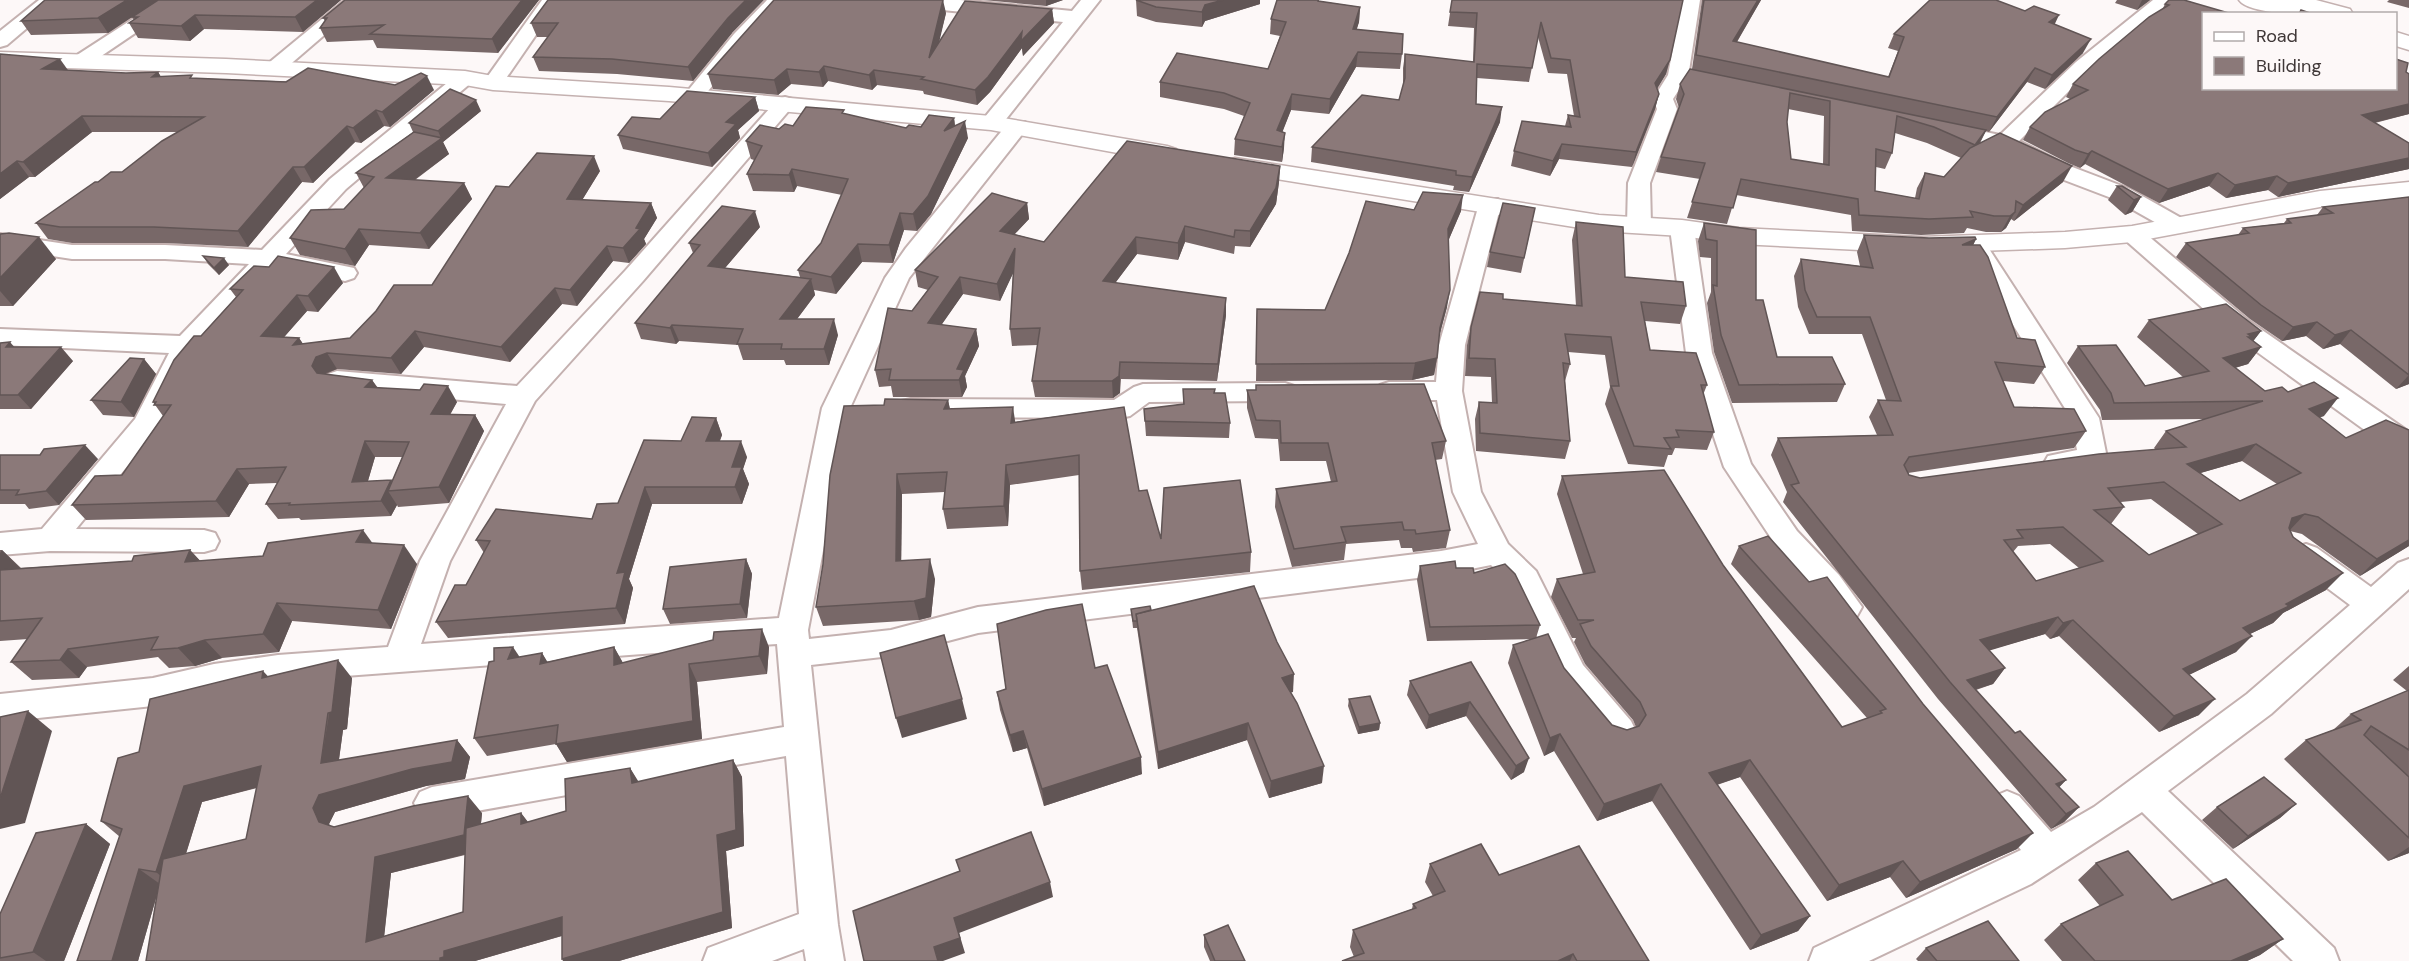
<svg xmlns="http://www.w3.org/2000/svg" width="2409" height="961" font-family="'DM Sans',sans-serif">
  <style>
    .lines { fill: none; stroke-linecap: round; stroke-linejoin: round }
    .minor-casing { stroke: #c4b1b0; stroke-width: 4 }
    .tertiary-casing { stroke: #c4b1b0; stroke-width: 3 }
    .trunk-casing { stroke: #c4b1b0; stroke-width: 3 }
    .minor { fill: #fff; fill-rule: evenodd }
    .tertiary { fill: #fff; fill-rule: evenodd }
    .trunk { fill: #fff; fill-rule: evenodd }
    .wall { fill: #786868; fill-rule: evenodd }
    .shaded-wall { fill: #615555 }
    .building { fill: #8b7979; stroke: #615555; stroke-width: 1.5; fill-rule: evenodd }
  </style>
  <rect width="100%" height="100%" fill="#fdf8f8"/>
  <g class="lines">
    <defs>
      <g id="minor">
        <path d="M 39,0 L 60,0 L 7,45 L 0,47 L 0,31 Z"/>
        <path d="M 162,0 L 184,0 L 88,65 L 74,65 L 71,61 L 74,57 Z"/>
        <path d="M 345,0 L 365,0 L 279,74 L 265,74 L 262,70 L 265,66 Z"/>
        <path d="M 542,0 L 560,0 L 500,87 L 486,87 L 483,83 Z"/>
        <path d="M 767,0 L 787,0 L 748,42 L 700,101 L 686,101 L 683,97 L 686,93 L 734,34 Z"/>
        <path d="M 893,0 L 960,0 L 1072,11 L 1081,0 L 1100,0 L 999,128 L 983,128 L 980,123 L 1063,22 L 902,6 Z"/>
        <path d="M 1682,0 L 1700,0 L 1689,71 L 1728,80 L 1731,84 L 1728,88 L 1721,90 L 1684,82 L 1673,99 L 1677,109 L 1650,183 L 1651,225 L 1647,230 L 1631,230 L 1627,225 L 1628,183 L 1657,109 L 1653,99 L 1668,75 Z"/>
        <path d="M 2153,0 L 2174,0 L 2090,70 L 2019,141 L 2067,165 L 2130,189 L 2183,219 L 2187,224 L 2183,229 L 2167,229 L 2114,199 L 2051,175 L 1998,148 L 1938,135 L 1935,130 L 1938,125 L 1946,124 L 2000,135 L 2076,62 Z"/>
        <path d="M 465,72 L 472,74 L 475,78 L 472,82 L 346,189 L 286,254 L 354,268 L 357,273 L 354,278 L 345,281 L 274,266 L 197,349 L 156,431 L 76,529 L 204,530 L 215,533 L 219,541 L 215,549 L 204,552 L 50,551 L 0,555 L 0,533 L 42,529 L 135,419 L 169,353 L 0,345 L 0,329 L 180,336 L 249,264 L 165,259 L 72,259 L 0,248 L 0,234 L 72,245 L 165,245 L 262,250 L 330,179 L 458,74 Z"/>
        <path d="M 785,97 L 792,99 L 795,103 L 792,107 L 643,281 L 535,401 L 450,561 L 421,644 L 779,618 L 822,408 L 885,278 L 906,248 L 1009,122 L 1025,122 L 1028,127 L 909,278 L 850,408 L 808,630 L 809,639 L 891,630 L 978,607 L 1441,551 L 1478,544 L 1453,492 L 1437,400 L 1389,400 L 1380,397 L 1376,391 L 1380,385 L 1389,382 L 1436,382 L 1439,345 L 1479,204 L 1482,199 L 1498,199 L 1501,204 L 1465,345 L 1462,391 L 1481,492 L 1508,544 L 1536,571 L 1583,665 L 1631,721 L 1636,731 L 1631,741 L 1619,745 L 1607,741 L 1560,684 L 1513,587 L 1491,565 L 1441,575 L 978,633 L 891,656 L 811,665 L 838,925 L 844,961 L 806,961 L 804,949 L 772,961 L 703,961 L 708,948 L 799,914 L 786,756 L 432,819 L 420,814 L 414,803 L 420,792 L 432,787 L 784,727 L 777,644 L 278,681 L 214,692 L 153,706 L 0,722 L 0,694 L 153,678 L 214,664 L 278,655 L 388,647 L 420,561 L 506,404 L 337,389 L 328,386 L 324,380 L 328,374 L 337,371 L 517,386 L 625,271 L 778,99 Z"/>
        <path d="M 1682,221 L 1690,223 L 1694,228 L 1712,353 L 1751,464 L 1797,531 L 1839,575 L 1862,607 L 1857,616 L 1846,619 L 1835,616 L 1817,591 L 1777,547 L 1724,467 L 1686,353 L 1670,228 L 1674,223 Z"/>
        <path d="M 2132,227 L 2140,229 L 2249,321 L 2409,432 L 2409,454 L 2377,439 L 2231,333 L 2124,239 L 2120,234 L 2124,229 Z"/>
        <path d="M 1974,236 L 1982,238 L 2099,418 L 2107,458 L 2103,465 L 2058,473 L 2048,470 L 2044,463 L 2048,456 L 2077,450 L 2071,418 L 1962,243 L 1966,238 Z"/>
        <path d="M 1285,383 L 1294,386 L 1298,392 L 1294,398 L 1285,401 L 1149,402 L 1130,416 L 1120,418 L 911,417 L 901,415 L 897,408 L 901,401 L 911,399 L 1114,400 L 1134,387 L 1143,384 Z"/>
        <path d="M 2306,544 L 2317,548 L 2371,587 L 2398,563 L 2409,559 L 2409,589 L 2271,714 L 2168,791 L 2334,948 L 2339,961 L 2293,961 L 2142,812 L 2031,884 L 1869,961 L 1809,961 L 1814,948 L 2021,850 L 1995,818 L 1989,807 L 1995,796 L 2007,791 L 2019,796 L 2051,832 L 2094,807 L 2247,694 L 2350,605 L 2295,564 L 2291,556 L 2295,548 Z"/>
      </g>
      <g id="tertiary">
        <path d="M 0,52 L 226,59 L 465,71 L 493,76 L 669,87 L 991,116 L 1167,146 L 1176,149 L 1180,154 L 1176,159 L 1167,162 L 991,130 L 669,101 L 493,90 L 465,85 L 226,73 L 0,66 Z"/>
        <path d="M 1235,158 L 1599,215 L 1682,220 L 1739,228 L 1921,237 L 2065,232 L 2132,226 L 2320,191 L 2409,182 L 2409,198 L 2320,207 L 2132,242 L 2065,248 L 1921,253 L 1739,244 L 1682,236 L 1599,231 L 1226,171 L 1222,166 L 1226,161 Z"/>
      </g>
      <g id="trunk">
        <path d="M 2239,0 L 2316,0 L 2350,9 L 2353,14 C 2331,14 2252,18 2239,0 Z"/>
        <path d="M 2396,32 L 2409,36 L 2409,50 L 2396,46 Z"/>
      </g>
    </defs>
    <!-- minor casing -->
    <use href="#minor" class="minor-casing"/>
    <!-- tertiary casing -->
    <use href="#tertiary" class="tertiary-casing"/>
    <!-- trunk casing -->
    <use href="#trunk" class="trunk-casing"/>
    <!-- minor -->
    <use href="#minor" class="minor"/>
    <!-- tertiary -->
    <use href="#tertiary" class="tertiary"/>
    <!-- trunk -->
    <use href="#trunk" class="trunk"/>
  </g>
  <!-- wall -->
  <g class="wall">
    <path d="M 45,0 L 341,0 L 303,32 L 204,29 L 190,41 L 138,38 L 129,23 L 134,20 L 132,17 L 145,8 L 108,33 L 31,35 L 21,21 Z"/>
    <path d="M 539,0 L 498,53 L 377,48 L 373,40 L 327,42 L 320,28 L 325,21 L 323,18 Z"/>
    <path d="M 548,0 L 732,33 L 693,81 L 617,74 L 539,71 L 533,57 L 548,37 L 537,37 L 531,23 Z"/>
    <path d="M 983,0 L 1063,0 L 1046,6 Z"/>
    <path d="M 1136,0 L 1260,0 L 1260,4 L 1205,21 L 1202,27 L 1156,22 L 1137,16 Z"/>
    <path d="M 1277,0 L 1319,0 L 1319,1 L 1360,7 L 1359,22 L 1356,30 L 1402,54 L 1400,69 L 1356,67 L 1329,114 L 1291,110 L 1282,132 L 1284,148 L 1282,162 L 1234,155 L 1235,139 L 1244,116 L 1224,109 L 1160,97 L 1160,82 L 1268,69 L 1280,36 L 1270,34 L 1271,19 Z"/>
    <path d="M 1452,0 L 1683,0 L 1666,74 L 1657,89 L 1659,94 L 1655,109 L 1632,167 L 1559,159 L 1550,176 L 1511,166 L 1514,151 L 1565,126 L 1568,115 L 1574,116 L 1567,74 L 1548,73 L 1538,37 L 1529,82 L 1477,78 L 1476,104 L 1500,122 L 1469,192 L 1453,190 L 1454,186 L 1311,162 L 1312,147 L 1399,100 L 1403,86 L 1403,68 L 1405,54 L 1473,62 L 1474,28 L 1448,26 Z"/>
    <path d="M 1702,0 L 1761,0 L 1737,42 L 1888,77 L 1898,51 L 1888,48 L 1894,34 L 2055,24 L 2083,53 L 2045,89 L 2027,82 L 1989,132 L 1986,131 L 1980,143 L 2063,182 L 2014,221 L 2011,219 L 2006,228 L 2001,232 L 1986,232 L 1967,228 L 1964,233 L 1921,235 L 1852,231 L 1851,215 L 1736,195 L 1727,224 L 1687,218 L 1700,179 L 1656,172 L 1661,157 L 1679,108 L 1676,99 L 1680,84 L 1692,69 ZM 1788,109 L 1824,116 L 1823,164 L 1791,159 L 1787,122 ZM 1895,133 L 1927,143 L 1961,158 L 1944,177 L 1925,173 L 1917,188 L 1915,198 L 1875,191 L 1876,167 L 1885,169 L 1892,153 Z"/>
    <path d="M 2117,0 L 2150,0 L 2137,10 L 2115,3 Z"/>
    <path d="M 2389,0 L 2409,0 L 2409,8 L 2387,2 Z"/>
    <path d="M 2188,1 L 2409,74 L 2409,114 L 2375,123 L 2409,143 L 2409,169 L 2278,197 L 2268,190 L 2226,198 L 2209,186 L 2159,203 L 2085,164 L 2080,168 L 2068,163 L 2023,140 L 2030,127 L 2070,99 L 2066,97 L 2073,84 L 2162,10 L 2165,4 Z"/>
    <path d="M 1052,9 L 1054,23 L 1023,56 L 1022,48 L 990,92 L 977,105 L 924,94 L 923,91 L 877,85 L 872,90 L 828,81 L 823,87 L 791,84 L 778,95 L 713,89 L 708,74 L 946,13 L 938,44 Z"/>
    <path d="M 0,54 L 68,70 L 126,73 L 158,72 L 161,77 L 395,85 L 434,90 L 390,127 L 384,126 L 361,143 L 355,142 L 313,183 L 302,182 L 248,247 L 165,243 L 72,243 L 48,239 L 36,223 L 98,182 L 122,172 L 178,132 L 92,132 L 35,177 L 29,177 L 0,199 Z"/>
    <path d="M 755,97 L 759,111 L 738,130 L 740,138 L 712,167 L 623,149 L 618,135 L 660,119 Z"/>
    <path d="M 481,111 L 443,142 L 449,154 L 415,180 L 464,183 L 472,199 L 429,249 L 369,245 L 355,266 L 300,255 L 290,238 L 344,209 L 364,188 L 356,173 L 413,132 L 409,123 Z"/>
    <path d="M 845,114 L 906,128 L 921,127 L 954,118 L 955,126 L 968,138 L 931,214 L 917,231 L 904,230 L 893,263 L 862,262 L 836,294 L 814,290 L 815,295 L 797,319 L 838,335 L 829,365 L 786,365 L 784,360 L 743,360 L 738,345 L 679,341 L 676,344 L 641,339 L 635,323 L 693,253 L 689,243 L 760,227 L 725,268 L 800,277 L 798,270 L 821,243 L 842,195 L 797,186 L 794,192 L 753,191 L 747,174 L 754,160 L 751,159 L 746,141 L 779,129 Z"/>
    <path d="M 1280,166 L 1279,182 L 1276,204 L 1250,247 L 1235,246 L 1234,254 L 1185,242 L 1178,260 L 1137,254 L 1115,283 L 1226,315 L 1217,381 L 1121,379 L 1120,393 L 1113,398 L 1035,397 L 1032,381 L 1038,345 L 1012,346 L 1010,329 L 1013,273 L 1000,301 L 963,294 L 941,325 L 976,329 L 979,346 L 965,376 L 967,387 L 962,397 L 893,397 L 891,386 L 879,387 L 875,370 L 912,311 L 928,290 L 918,287 L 915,270 L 1027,203 L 1029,219 L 1014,234 L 1044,242 Z"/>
    <path d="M 600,171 L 582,200 L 651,203 L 657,218 L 644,239 L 646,244 L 629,263 L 613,261 L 577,306 L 562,304 L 510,362 L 424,347 L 401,374 L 337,369 L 326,374 L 372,380 L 378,388 L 457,402 L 450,415 L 475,415 L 484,431 L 449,503 L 398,507 L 397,505 L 391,516 L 301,520 L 299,518 L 278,519 L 266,504 L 277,483 L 249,484 L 229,517 L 86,520 L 72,505 L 122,475 L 163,416 L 153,402 L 201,336 L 236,297 L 230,289 L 343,283 L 318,312 L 307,311 L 284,337 L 299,338 L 303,344 L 350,338 L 432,285 L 509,187 ZM 375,457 L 402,457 L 392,482 L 368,481 Z"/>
    <path d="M 2117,186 L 2141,197 L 2132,212 L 2125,215 L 2108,200 Z"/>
    <path d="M 2409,197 L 2409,384 L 2396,389 L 2340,344 L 2323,349 L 2306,336 L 2282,341 L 2250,319 L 2176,257 L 2186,243 L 2238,235 L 2243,228 L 2284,223 L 2287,219 L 2317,215 L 2323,207 Z"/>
    <path d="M 1535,208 L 1521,273 L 1487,267 L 1490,252 Z"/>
    <path d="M 1414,210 L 1461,211 L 1449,239 L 1447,307 L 1439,337 L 1437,358 L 1434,375 L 1412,380 L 1256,381 L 1257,309 L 1325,310 Z"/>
    <path d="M 1576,222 L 1625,277 L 1686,306 L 1680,324 L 1645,321 L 1650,350 L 1707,385 L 1703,395 L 1714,432 L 1707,450 L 1675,448 L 1672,455 L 1668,455 L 1664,467 L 1628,464 L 1605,404 L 1610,387 L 1605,355 L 1568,352 L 1570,364 L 1565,381 L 1570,441 L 1565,459 L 1476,451 L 1475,419 L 1479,402 L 1492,403 L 1491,377 L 1465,376 L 1467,345 L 1471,327 L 1503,299 L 1576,306 L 1572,240 Z"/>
    <path d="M 1704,223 L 1756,230 L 1756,300 L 1777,357 L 1845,384 L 1837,402 L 1732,403 L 1714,352 L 1707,303 L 1711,292 L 1711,258 L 1700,257 L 1698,241 Z"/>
    <path d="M 0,234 L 56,259 L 13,306 L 0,306 Z"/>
    <path d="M 1864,235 L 1929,238 L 1976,239 L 1973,245 L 2017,338 L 2045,367 L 2034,384 L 2003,381 L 2014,407 L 2086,431 L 2074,448 L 1908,473 L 1909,475 L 1920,478 L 2156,450 L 2154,448 L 2166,431 L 2205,419 L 2102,420 L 2100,410 L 2067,363 L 2078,346 L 2145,386 L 2183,377 L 2137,337 L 2149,320 L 2261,331 L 2253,341 L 2261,347 L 2248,364 L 2235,368 L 2265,391 L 2288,392 L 2324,416 L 2319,417 L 2409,546 L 2360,576 L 2302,534 L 2290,531 L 2326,590 L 2283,613 L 2273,623 L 2250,634 L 2236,652 L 2189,675 L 2199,715 L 2159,732 L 2059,636 L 2050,639 L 2045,634 L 1989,650 L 2005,668 L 1993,684 L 1976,690 L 2015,733 L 2066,780 L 2059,787 L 2079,807 L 2064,822 L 2051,829 L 1938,699 L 1783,502 L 1787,492 L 1771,455 L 1778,438 L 1877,435 L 1869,417 L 1878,400 L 1886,400 L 1862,334 L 1809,334 L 1798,307 L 1794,276 L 1801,259 L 1860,266 L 1857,252 ZM 2242,461 L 2277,484 L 2240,501 L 2200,473 ZM 2151,499 L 2198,534 L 2149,555 L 2111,524 L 2124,507 L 2121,502 ZM 2050,544 L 2079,568 L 2036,581 L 2013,552 L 2018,546 Z"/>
    <path d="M 203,256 L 229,265 L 219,275 L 208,264 Z"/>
    <path d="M 0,343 L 14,347 L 73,361 L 31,409 L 0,409 Z"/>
    <path d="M 144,359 L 156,374 L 134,417 L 103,415 L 91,400 Z"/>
    <path d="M 1183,389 L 1215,393 L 1230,423 L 1229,438 L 1146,436 L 1144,409 L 1183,404 Z"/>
    <path d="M 1247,390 L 1446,441 L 1442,459 L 1435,460 L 1450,530 L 1446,548 L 1413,552 L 1412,548 L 1401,548 L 1399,540 L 1346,544 L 1344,560 L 1292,567 L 1275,507 L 1276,489 L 1331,482 L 1326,461 L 1280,461 L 1278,439 L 1255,438 L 1247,408 Z"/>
    <path d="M 948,400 L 950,409 L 1015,422 L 1124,407 L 1139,491 L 1161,539 L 1251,552 L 1250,572 L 1082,590 L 1080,571 L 1079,475 L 1010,485 L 1008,526 L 947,529 L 943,509 L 945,492 L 902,494 L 901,561 L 935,579 L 931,617 L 919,620 L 823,626 L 816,607 L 884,405 Z"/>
    <path d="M 716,418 L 722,435 L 720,441 L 747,457 L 743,469 L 749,484 L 742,504 L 652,504 L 629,579 L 633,588 L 625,624 L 448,638 L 436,622 L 466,585 L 484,553 L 476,540 L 592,519 L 618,503 L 681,441 Z"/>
    <path d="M 0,455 L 98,459 L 59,505 L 29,509 L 25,504 L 0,504 Z"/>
    <path d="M 1562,476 L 1723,565 L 1842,727 L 1867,718 L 1731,564 L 1739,546 L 2017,849 L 1906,898 L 1890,877 L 1827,901 L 1740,777 L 1717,785 L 1810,916 L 1798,931 L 1750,950 L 1652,801 L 1597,821 L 1554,751 L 1544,756 L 1508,663 L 1513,645 L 1534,639 L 1427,641 L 1417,580 L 1420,566 L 1456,568 L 1474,573 L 1540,625 L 1536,638 L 1564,668 L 1612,725 L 1627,730 L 1636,727 L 1633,720 L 1585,664 L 1574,642 L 1576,638 L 1572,638 L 1551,597 L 1557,579 L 1583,574 L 1557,494 Z"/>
    <path d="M 372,543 L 417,564 L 391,629 L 292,621 L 279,652 L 222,658 L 195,666 L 169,668 L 158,657 L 87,667 L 79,678 L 32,680 L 11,662 L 28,639 L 0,641 L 0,550 L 2,550 L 21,568 L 132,561 L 190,550 L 200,561 L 263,556 Z"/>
    <path d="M 746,559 L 752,574 L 747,618 L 670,624 L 663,609 Z"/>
    <path d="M 1131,609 L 1151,610 L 1293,692 L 1290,692 L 1322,783 L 1269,798 L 1247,740 L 1158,769 L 1137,628 L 1133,628 Z"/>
    <path d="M 614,647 L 623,663 L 769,647 L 767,674 L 697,682 L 702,739 L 567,762 L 556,744 L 487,756 L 474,738 L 520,657 L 542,653 L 547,662 Z"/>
    <path d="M 1471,662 L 1524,772 L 1511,780 L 1466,716 L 1426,729 L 1407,695 L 1410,681 Z"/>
    <path d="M 2409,666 L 2409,853 L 2388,861 L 2284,759 L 2306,740 L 2333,730 L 2351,714 L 2407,691 L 2393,680 Z"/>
    <path d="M 1095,668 L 1142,774 L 1044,806 L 1027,748 L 1013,752 L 1000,710 L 997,692 Z"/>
    <path d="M 268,677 L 352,678 L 347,729 L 343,730 L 339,760 L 457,740 L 470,757 L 465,779 L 426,786 L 335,812 L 329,824 L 330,826 L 334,827 L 482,813 L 481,824 L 521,813 L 528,822 L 566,811 L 630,768 L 638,782 L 733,760 L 742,777 L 744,846 L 726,851 L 732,928 L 619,961 L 563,961 L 562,936 L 475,961 L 146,961 L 159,888 L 138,961 L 77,961 L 120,837 L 101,821 L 139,752 ZM 257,788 L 246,839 L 186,854 L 202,802 ZM 465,855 L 463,912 L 384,936 L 391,873 Z"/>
    <path d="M 1349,699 L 1380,723 L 1379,730 L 1358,734 L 1348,706 Z"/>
    <path d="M 2296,804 L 2280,818 L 2233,849 L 2202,820 L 2217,807 Z"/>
    <path d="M 86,824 L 110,844 L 64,961 L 0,961 L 0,914 Z"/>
    <path d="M 2096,863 L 2172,900 L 2283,939 L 2260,955 L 2247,961 L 2062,961 L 2044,940 L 2061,924 L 2100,906 L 2078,880 Z"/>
    <path d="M 1430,864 L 1499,875 L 1649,961 L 1342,961 L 1354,957 L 1350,947 L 1353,930 L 1412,909 L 1413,904 L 1433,896 L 1425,882 Z"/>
    <path d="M 1204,935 L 1245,961 L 1210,961 L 1204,947 Z"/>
    <path d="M 1926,948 L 2019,961 L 1918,961 L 1916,959 Z"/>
  </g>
  <!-- shaded-wall -->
  <g class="shaded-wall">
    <path d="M 127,0 L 158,0 L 108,33 L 98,18 Z"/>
    <path d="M 317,0 L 341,0 L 303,32 L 295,17 Z"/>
    <path d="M 522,0 L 539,0 L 498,53 L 492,39 Z"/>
    <path d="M 746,0 L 764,0 L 732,33 L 693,81 L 688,67 L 728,18 Z"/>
    <path d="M 943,0 L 946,13 L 932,73 L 929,58 Z"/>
    <path d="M 1046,0 L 1063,0 L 1046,6 Z"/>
    <path d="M 1223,0 L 1260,0 L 1260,4 L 1205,21 L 1202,27 L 1202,12 L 1205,5 Z"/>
    <path d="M 1758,0 L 1761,0 L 1729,55 L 1733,41 Z"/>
    <path d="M 2142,0 L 2150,0 L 2137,10 Z"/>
    <path d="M 1360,7 L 1359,22 L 1352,45 L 1353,29 Z"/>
    <path d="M 1052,9 L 1054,23 L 1023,56 L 1022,48 L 990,92 L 977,105 L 975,90 L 1022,32 Z"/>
    <path d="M 195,15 L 204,29 L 190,41 L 181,26 Z"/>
    <path d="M 2059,15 L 2052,30 L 2049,22 Z"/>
    <path d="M 2091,39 L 2083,53 L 2045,89 L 2052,75 Z"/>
    <path d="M 1358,52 L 1356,67 L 1329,114 L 1330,99 Z"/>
    <path d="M 60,59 L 70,73 L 42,69 Z"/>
    <path d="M 1670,60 L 1666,74 L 1651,98 L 1655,83 Z"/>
    <path d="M 824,66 L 828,81 L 823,87 L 819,72 Z"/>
    <path d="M 2035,68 L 2027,82 L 1989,132 L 1997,117 Z"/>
    <path d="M 787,69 L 791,84 L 778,95 L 774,80 Z"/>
    <path d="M 874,70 L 877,85 L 872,90 L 869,75 Z"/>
    <path d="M 158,72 L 167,87 L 152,77 Z"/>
    <path d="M 427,76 L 434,90 L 390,127 L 382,112 Z"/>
    <path d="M 1292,94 L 1291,110 L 1277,146 L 1277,130 Z"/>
    <path d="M 1659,94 L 1655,109 L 1632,167 L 1636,152 Z"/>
    <path d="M 755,97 L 759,111 L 738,130 L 740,138 L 712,167 L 708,153 L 726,122 Z"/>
    <path d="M 476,100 L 481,111 L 443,142 L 449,154 L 395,194 L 386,178 L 441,138 L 438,131 Z"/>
    <path d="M 2409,104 L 2409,114 L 2352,128 L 2362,115 Z"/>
    <path d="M 1502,107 L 1500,122 L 1469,192 L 1472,177 Z"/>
    <path d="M 376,110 L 384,126 L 361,143 L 353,128 Z"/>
    <path d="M 82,116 L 92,132 L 35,177 L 23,162 Z"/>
    <path d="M 954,118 L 956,135 L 944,131 Z"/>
    <path d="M 965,121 L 968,138 L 931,214 L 917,231 L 913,214 Z"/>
    <path d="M 347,126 L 355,142 L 313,183 L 304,167 Z"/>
    <path d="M 1986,130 L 1978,146 L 1967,161 L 1975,145 Z"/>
    <path d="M 1285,133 L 1284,148 L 1282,162 L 1282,147 Z"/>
    <path d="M 1562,144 L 1559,159 L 1550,176 L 1553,161 Z"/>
    <path d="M 2092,151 L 2085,164 L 2080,168 L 2088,154 Z"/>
    <path d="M 594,156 L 600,171 L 573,215 L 567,199 Z"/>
    <path d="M 2409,158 L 2409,169 L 2278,197 L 2288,183 Z"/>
    <path d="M 17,161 L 29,177 L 0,199 L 0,174 Z"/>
    <path d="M 1280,166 L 1279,182 L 1276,204 L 1250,247 L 1250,231 Z"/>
    <path d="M 2072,166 L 2063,182 L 2014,221 L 2023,205 Z"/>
    <path d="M 293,167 L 302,182 L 248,247 L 238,231 Z"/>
    <path d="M 792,169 L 797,186 L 794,192 L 789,175 Z"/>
    <path d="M 2218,173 L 2209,186 L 2159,203 L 2168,189 Z"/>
    <path d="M 2277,176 L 2268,190 L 2226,198 L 2235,185 Z"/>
    <path d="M 464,183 L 472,199 L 429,249 L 420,233 Z"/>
    <path d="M 1463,195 L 1461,211 L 1446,246 L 1448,229 Z"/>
    <path d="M 2141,197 L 2132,212 L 2125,215 L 2134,200 Z"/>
    <path d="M 651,203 L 657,218 L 644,239 L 646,244 L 629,263 L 623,248 Z"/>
    <path d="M 1027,203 L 1029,219 L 1002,248 L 1000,231 Z"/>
    <path d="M 755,211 L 760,227 L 713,282 L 708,266 Z"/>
    <path d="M 2015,212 L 2006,228 L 2001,232 L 2010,216 Z"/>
    <path d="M 900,213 L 904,230 L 893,263 L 889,245 Z"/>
    <path d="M 1185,226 L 1185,242 L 1178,260 L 1178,243 Z"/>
    <path d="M 359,229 L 369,245 L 355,266 L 345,249 Z"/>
    <path d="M 39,237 L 56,259 L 13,306 L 0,291 L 0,278 Z"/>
    <path d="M 1136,237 L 1137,254 L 1104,298 L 1103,281 Z"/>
    <path d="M 1976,239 L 1968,256 L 1962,245 Z"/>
    <path d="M 858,244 L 862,262 L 836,294 L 831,277 Z"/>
    <path d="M 607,246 L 613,261 L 577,306 L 570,290 Z"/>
    <path d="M 1015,248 L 1017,265 L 1000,301 L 997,284 Z"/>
    <path d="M 224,258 L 229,265 L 219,275 L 214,268 Z"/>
    <path d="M 334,267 L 343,283 L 318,312 L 308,296 Z"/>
    <path d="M 960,277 L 963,294 L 931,340 L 928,323 Z"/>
    <path d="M 811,279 L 815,295 L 785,335 L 780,319 Z"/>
    <path d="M 555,288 L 562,304 L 510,362 L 501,347 Z"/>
    <path d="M 1450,290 L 1447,307 L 1437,344 L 1440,328 Z"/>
    <path d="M 297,295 L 307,311 L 271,352 L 261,336 Z"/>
    <path d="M 1226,298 L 1226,315 L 1217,381 L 1218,364 Z"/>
    <path d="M 834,319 L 838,335 L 829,365 L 824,349 Z"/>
    <path d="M 2317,322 L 2306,336 L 2282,341 L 2293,327 Z"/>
    <path d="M 672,325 L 679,341 L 676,344 L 670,328 Z"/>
    <path d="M 976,329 L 979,346 L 965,376 L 967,387 L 962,397 L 957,369 Z"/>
    <path d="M 2351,330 L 2340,344 L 2323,349 L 2335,335 Z"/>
    <path d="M 415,331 L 424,347 L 401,374 L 391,358 Z"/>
    <path d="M 2261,331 L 2248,348 L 2261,347 L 2248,364 L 2210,375 L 2223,358 L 2248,334 Z"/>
    <path d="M 299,338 L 309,353 L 293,345 Z"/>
    <path d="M 10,342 L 22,356 L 6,347 Z"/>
    <path d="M 61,347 L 73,361 L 31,409 L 18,395 Z"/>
    <path d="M 327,353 L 337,369 L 326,373 L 322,381 L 312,366 L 316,357 Z"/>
    <path d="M 1437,358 L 1434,375 L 1412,380 L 1415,363 Z"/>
    <path d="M 144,359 L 156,374 L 134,417 L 121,402 Z"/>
    <path d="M 1120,362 L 1120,393 L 1113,398 L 1112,381 Z"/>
    <path d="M 2409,375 L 2409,384 L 2396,389 Z"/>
    <path d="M 372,380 L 382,395 L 365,387 Z"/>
    <path d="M 448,386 L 457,402 L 441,430 L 431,414 Z"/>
    <path d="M 2338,398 L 2324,416 L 2295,426 L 2309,409 Z"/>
    <path d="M 948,400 L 952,420 L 944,409 Z"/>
    <path d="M 1013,407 L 1016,427 L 1011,423 Z"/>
    <path d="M 475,415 L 484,431 L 449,503 L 439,487 Z"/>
    <path d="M 716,418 L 722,435 L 712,457 L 706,441 Z"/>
    <path d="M 365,441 L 375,457 L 363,497 L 352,482 Z"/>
    <path d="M 741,441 L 747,457 L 743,469 L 749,484 L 742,504 L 735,487 L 732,467 Z"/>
    <path d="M 2256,444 L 2242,461 L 2173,481 L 2187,464 Z"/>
    <path d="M 85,445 L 98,459 L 59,505 L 46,491 Z"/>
    <path d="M 1006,465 L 1010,485 L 1008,526 L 1004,506 Z"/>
    <path d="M 237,469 L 249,484 L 229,517 L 216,501 Z"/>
    <path d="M 897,474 L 902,494 L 901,581 L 896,561 Z"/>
    <path d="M 391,480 L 398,491 L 388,491 L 397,505 L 391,516 L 381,501 Z"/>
    <path d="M 645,487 L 652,504 L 629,579 L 633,588 L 625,624 L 616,608 L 617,573 Z"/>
    <path d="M 2305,514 L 2289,531 L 2277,535 L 2292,518 Z"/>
    <path d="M 363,530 L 376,548 L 356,542 Z"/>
    <path d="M 2409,540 L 2409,546 L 2360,576 L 2377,559 Z"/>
    <path d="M 404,545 L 417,564 L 391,629 L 378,610 Z"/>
    <path d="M 2,550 L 21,569 L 0,582 L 0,553 Z"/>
    <path d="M 190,550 L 207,568 L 185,562 Z"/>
    <path d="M 746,559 L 752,574 L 747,618 L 740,604 Z"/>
    <path d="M 930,559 L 935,579 L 931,617 L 919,620 L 914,601 Z"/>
    <path d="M 2343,573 L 2326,590 L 2283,613 L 2273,623 L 2227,645 L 2243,628 L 2286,604 Z"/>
    <path d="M 277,603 L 292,621 L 279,652 L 263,634 Z"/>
    <path d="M 2058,617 L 2045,634 L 1968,657 L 1980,640 Z"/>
    <path d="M 2073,620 L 2059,636 L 2050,639 L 2063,623 Z"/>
    <path d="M 762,629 L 769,647 L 767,674 L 759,656 Z"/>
    <path d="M 2252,636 L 2236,652 L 2168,685 L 2183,669 Z"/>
    <path d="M 205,640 L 222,658 L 195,666 L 178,648 Z"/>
    <path d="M 513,647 L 525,665 L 508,659 Z"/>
    <path d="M 614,647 L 624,665 L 614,665 Z"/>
    <path d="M 68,649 L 87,667 L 79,678 L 60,660 Z"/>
    <path d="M 542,653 L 553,671 L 540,664 Z"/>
    <path d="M 338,660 L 352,678 L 347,729 L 343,730 L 336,780 L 321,763 Z"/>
    <path d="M 689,664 L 697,682 L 702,739 L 567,762 L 556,744 Z"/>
    <path d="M 2005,668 L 1993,684 L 1960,694 L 1967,680 Z"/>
    <path d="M 263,671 L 279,688 L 262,678 Z"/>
    <path d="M 1294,674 L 1293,692 L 1280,696 L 1282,678 Z"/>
    <path d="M 962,699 L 967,719 L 902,738 L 896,718 Z"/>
    <path d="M 2215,699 L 2199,715 L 2159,732 L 2174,716 Z"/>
    <path d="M 1470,702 L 1466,716 L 1426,729 L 1429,715 Z"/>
    <path d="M 28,711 L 52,731 L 25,823 L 0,829 L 0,799 Z"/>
    <path d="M 1248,723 L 1247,740 L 1158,769 L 1158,752 Z"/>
    <path d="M 1380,723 L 1379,730 L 1358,734 L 1359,727 Z"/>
    <path d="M 1023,731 L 1027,748 L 1013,752 L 1010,735 Z"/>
    <path d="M 1560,734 L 1554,751 L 1544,756 L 1550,738 Z"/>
    <path d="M 457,740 L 470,757 L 465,779 L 426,786 L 335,812 L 329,824 L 335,838 L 319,822 L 313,808 L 319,795 Z"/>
    <path d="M 1141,757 L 1142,774 L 1044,806 L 1042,789 Z"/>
    <path d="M 1529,758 L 1524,772 L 1511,780 L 1516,766 Z"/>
    <path d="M 733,760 L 742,777 L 744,846 L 726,851 L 732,928 L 619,961 L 563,961 L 562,959 L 717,835 Z"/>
    <path d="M 1750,760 L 1740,777 L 1700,790 L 1709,773 Z"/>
    <path d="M 261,766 L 278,782 L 202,802 L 175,888 L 156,872 L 184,786 Z"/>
    <path d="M 1324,766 L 1322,783 L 1269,798 L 1271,781 Z"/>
    <path d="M 630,768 L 640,784 L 632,783 Z"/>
    <path d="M 2066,780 L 2051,796 L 2056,784 Z"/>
    <path d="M 1661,784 L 1652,801 L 1597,821 L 1604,804 Z"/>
    <path d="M 468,796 L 482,813 L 478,851 L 391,873 L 382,957 L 366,942 L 375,857 Z"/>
    <path d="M 2296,804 L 2280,818 L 2233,849 L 2248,836 Z"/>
    <path d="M 2079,807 L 2064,822 L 2051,829 L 2066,814 Z"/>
    <path d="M 521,813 L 533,829 L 521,824 Z"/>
    <path d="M 86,824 L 110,844 L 64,961 L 46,961 L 33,952 Z"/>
    <path d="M 2033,833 L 2017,849 L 1906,898 L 1920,882 Z"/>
    <path d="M 2409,847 L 2409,853 L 2388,861 Z"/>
    <path d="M 1903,861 L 1890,877 L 1827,901 L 1839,885 Z"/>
    <path d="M 139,869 L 160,884 L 138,961 L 112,961 Z"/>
    <path d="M 1050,882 L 1053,897 L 959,933 L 965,953 L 943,961 L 938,961 L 934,947 L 954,918 Z"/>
    <path d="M 1810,916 L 1798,931 L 1750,950 L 1761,935 Z"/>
    <path d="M 562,917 L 575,932 L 475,961 L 440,961 L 440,958 L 444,951 Z"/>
    <path d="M 2283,939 L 2260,955 L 2247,961 L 2231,961 Z"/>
    <path d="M 1573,954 L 1570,961 L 1558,961 Z"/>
  </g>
  <!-- building -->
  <g class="building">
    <path d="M 45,0 L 127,0 L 98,18 L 21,21 Z"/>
    <path d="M 158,0 L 317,0 L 295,17 L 195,15 L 181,26 L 129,23 L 138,17 L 132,17 Z"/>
    <path d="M 345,0 L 522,0 L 492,39 L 370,34 L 384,25 L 320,28 L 327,18 L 323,18 Z"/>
    <path d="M 548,0 L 746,0 L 728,18 L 688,67 L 612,59 L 533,57 L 558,23 L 531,23 Z"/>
    <path d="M 774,0 L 943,0 L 929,58 L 965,1 L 1052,9 L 1021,41 L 1022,32 L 988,77 L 975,90 L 921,79 L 924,77 L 874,70 L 869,75 L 824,66 L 819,72 L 787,69 L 774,80 L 708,74 Z"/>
    <path d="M 1136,0 L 1223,0 L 1205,5 L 1202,12 L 1156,7 Z"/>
    <path d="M 1277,0 L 1318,0 L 1318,1 L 1360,7 L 1353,29 L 1403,34 L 1402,54 L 1358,52 L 1330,99 L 1292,94 L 1277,130 L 1285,133 L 1282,147 L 1235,139 L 1250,103 L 1224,93 L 1160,82 L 1177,53 L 1268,69 L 1286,22 L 1271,19 Z"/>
    <path d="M 1452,0 L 1683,0 L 1670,60 L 1655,83 L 1659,94 L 1636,152 L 1562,144 L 1553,161 L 1514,151 L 1522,121 L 1571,127 L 1568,115 L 1580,117 L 1570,60 L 1551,58 L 1541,22 L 1532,68 L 1477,64 L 1476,104 L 1502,107 L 1472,177 L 1456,175 L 1456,171 L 1312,147 L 1362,95 L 1399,100 L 1405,78 L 1405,54 L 1474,62 L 1477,13 L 1450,12 Z"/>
    <path d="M 1704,0 L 1758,0 L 1733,41 L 1889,77 L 1904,37 L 1894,34 L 1930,0 L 1996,0 L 2025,11 L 2034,6 L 2059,15 L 2049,22 L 2091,39 L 2052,75 L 2035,68 L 1997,117 L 1696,55 Z"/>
    <path d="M 2169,0 L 2184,0 L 2232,14 L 2204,14 L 2204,88 L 2396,88 L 2396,59 L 2408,63 L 2406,72 L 2409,74 L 2409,104 L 2362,115 L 2409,143 L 2409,158 L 2288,183 L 2277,176 L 2235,185 L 2218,173 L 2168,189 L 2092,151 L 2088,154 L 2075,150 L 2030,127 L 2045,112 L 2088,90 L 2073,84 L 2099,59 L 2149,17 L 2169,5 L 2165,4 Z"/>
    <path d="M 2301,10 L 2313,14 L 2299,14 Z"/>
    <path d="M 0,54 L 60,59 L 42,69 L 126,73 L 158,72 L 152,77 L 192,75 L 190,78 L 286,82 L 308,68 L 395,85 L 421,73 L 427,76 L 382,112 L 376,110 L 353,128 L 347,126 L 304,167 L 293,167 L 238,231 L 154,227 L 60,227 L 36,223 L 95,182 L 98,182 L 111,172 L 122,172 L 162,141 L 204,117 L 82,116 L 23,162 L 17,161 L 0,174 Z"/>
    <path d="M 1690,69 L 1986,130 L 1975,145 L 1934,127 L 1897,116 L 1892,153 L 1876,149 L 1875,191 L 1919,199 L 1925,173 L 1944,177 L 1970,148 L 2000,133 L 2072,166 L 2023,205 L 2016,201 L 2015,212 L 2010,216 L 1994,216 L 1970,211 L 1973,217 L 1929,219 L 1859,215 L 1858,199 L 1741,179 L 1733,208 L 1692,202 L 1705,163 L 1661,157 L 1684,94 L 1680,84 ZM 1790,93 L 1830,101 L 1829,165 L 1791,159 L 1787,122 Z"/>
    <path d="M 450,89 L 476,100 L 438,131 L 409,123 Z"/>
    <path d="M 687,91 L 755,97 L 726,122 L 736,124 L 708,153 L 618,135 L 632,117 L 660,119 Z"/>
    <path d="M 806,107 L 844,110 L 842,113 L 906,128 L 909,125 L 921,127 L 929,115 L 954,118 L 944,131 L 965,121 L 928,196 L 913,214 L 900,213 L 889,245 L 858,244 L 831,277 L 798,270 L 821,243 L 848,179 L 792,169 L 789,175 L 747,174 L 762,146 L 746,141 L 760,125 L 779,129 L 785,124 L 793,126 Z"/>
    <path d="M 414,132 L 442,138 L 386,178 L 464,183 L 420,233 L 359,229 L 345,249 L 290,238 L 311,210 L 344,209 L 374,177 L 356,173 Z"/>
    <path d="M 1127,141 L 1280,166 L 1276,188 L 1250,231 L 1235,230 L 1234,237 L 1185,226 L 1178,243 L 1136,237 L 1103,281 L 1226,298 L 1218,364 L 1120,362 L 1119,376 L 1112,381 L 1032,381 L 1040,328 L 1010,329 L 1015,248 L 997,284 L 960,277 L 928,323 L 976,329 L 957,369 L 964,370 L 959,380 L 889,380 L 891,369 L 875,370 L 888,308 L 912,311 L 938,277 L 915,270 L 992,193 L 1027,203 L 1000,231 L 1044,242 Z"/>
    <path d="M 537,153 L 594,156 L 567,199 L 651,203 L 636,228 L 640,229 L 623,248 L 607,246 L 570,290 L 555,288 L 501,347 L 415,331 L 391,358 L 327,353 L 316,357 L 312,366 L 317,373 L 372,380 L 365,387 L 420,390 L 424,384 L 448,386 L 431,414 L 475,415 L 439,487 L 388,491 L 409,442 L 365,441 L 352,482 L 391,480 L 381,501 L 289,505 L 290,503 L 266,504 L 286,467 L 237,469 L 216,501 L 72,505 L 95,476 L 122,475 L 171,405 L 154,405 L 156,402 L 153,402 L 174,360 L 194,336 L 201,336 L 243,290 L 230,289 L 254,266 L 269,267 L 278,256 L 334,267 L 308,296 L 297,295 L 261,336 L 299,338 L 293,345 L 350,338 L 376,311 L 394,285 L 432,285 L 496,186 L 509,187 Z"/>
    <path d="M 2117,186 L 2122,186 L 2141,197 L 2134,200 Z"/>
    <path d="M 1423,192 L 1463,195 L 1448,229 L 1450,290 L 1440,328 L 1437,358 L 1415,363 L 1256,364 L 1257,309 L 1325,310 L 1349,253 L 1366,201 L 1414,210 Z"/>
    <path d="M 2409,197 L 2409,375 L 2351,330 L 2335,335 L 2317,322 L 2293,327 L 2261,305 L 2186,243 L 2249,233 L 2243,228 L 2291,223 L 2287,219 L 2333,213 L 2323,207 Z"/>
    <path d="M 1503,203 L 1535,208 L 1524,258 L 1490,252 Z"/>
    <path d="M 722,206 L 755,211 L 708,266 L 811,279 L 780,319 L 834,319 L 824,349 L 781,349 L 782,344 L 737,344 L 743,329 L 672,325 L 670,328 L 635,323 L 700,245 L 689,243 Z"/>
    <path d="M 1576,222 L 1623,227 L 1625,277 L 1683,282 L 1686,306 L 1641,302 L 1650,350 L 1696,353 L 1707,385 L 1701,385 L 1714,432 L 1676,430 L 1679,437 L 1664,438 L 1671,449 L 1634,446 L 1611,386 L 1619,386 L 1611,337 L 1565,334 L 1570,364 L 1563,363 L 1570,441 L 1480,433 L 1479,402 L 1497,403 L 1495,359 L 1469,358 L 1471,327 L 1480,292 L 1503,294 L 1503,299 L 1582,306 Z"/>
    <path d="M 1704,223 L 1756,230 L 1756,300 L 1763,300 L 1777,357 L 1832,357 L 1845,384 L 1739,385 L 1721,335 L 1713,285 L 1717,286 L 1717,241 L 1706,239 Z"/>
    <path d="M 9,233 L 39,237 L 0,278 L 0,234 Z"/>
    <path d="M 1864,235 L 1929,238 L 1975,237 L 1976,239 L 1962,245 L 1980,245 L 1988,257 L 2017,338 L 2035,340 L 2045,367 L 1995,362 L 2014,407 L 2074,409 L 2086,431 L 1909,457 L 1904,465 L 1909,475 L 1920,478 L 2099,454 L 2186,447 L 2166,431 L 2263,401 L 2114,403 L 2111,393 L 2078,346 L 2116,345 L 2145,386 L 2209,371 L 2149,320 L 2226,304 L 2261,331 L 2248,334 L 2252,337 L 2248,337 L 2261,347 L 2223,358 L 2265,391 L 2282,387 L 2288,392 L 2314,382 L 2338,398 L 2309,409 L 2346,438 L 2386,420 L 2409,430 L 2409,540 L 2377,559 L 2318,517 L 2305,514 L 2292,518 L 2289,528 L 2293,537 L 2343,573 L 2286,604 L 2289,606 L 2243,628 L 2252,636 L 2183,669 L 2215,699 L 2174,716 L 2073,620 L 2063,623 L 2058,617 L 1980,640 L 2005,668 L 1967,680 L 2015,733 L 2020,731 L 2066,780 L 2056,784 L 2079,807 L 2066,814 L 1950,682 L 1791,485 L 1799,483 L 1778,438 L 1893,435 L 1878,400 L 1901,401 L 1870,317 L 1817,317 L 1805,290 L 1801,259 L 1873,268 ZM 2256,444 L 2301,473 L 2240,501 L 2187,464 ZM 2164,482 L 2222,524 L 2149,555 L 2094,510 L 2124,507 L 2108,488 ZM 2063,527 L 2103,561 L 2036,581 L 2004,540 L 2023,538 L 2017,530 Z"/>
    <path d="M 203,256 L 224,258 L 214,268 Z"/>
    <path d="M 10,342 L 6,347 L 61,347 L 18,395 L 0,395 L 0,343 Z"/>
    <path d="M 130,358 L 144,359 L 121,402 L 91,400 Z"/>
    <path d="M 1424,384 L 1446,441 L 1432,443 L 1450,530 L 1416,534 L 1415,530 L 1404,530 L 1402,522 L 1341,527 L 1346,542 L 1294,549 L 1276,489 L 1337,481 L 1328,443 L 1281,443 L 1280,421 L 1256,420 L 1247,390 L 1256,390 L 1256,385 Z"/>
    <path d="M 1183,389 L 1215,389 L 1214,393 L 1225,393 L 1230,423 L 1145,421 L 1144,409 L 1184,404 Z"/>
    <path d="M 885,399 L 948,400 L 944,409 L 1013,407 L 1011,423 L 1124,407 L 1139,491 L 1147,490 L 1161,539 L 1164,488 L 1240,480 L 1251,552 L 1080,571 L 1079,455 L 1006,465 L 1004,506 L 943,509 L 947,472 L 897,474 L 896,561 L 930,559 L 926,598 L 914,601 L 816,607 L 823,564 L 830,475 L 844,406 L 884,405 Z"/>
    <path d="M 692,417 L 716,418 L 706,441 L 741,441 L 732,467 L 742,467 L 735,487 L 645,487 L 617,573 L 625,572 L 616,608 L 436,622 L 455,585 L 466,585 L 490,541 L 476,540 L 496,509 L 592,519 L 597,504 L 618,503 L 644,440 L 681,441 Z"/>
    <path d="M 85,445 L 46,491 L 16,495 L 19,490 L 0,490 L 0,455 L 40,455 L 44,449 Z"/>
    <path d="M 1664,470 L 1723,565 L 1842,727 L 1882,713 L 1880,711 L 1886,709 L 1739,546 L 1768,536 L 1809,582 L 1827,577 L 1923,704 L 2033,833 L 1920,882 L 1903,861 L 1839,885 L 1750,760 L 1709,773 L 1810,916 L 1761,935 L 1661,784 L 1604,804 L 1560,734 L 1550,738 L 1513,645 L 1548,634 L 1564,668 L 1612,725 L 1627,730 L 1639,726 L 1646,715 L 1640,702 L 1591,646 L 1580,624 L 1594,620 L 1578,620 L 1557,579 L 1595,572 L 1562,476 Z"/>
    <path d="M 363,530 L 356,542 L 404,545 L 378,610 L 277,603 L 263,634 L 205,640 L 178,648 L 151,650 L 158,637 L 68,649 L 60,660 L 11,662 L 42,618 L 0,621 L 0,570 L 132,561 L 134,556 L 190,550 L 185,562 L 263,556 L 268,543 Z"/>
    <path d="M 746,559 L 740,604 L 663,609 L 670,567 Z"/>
    <path d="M 1455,561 L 1456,568 L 1473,568 L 1474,573 L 1505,564 L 1515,574 L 1540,625 L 1430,627 L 1420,566 Z"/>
    <path d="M 1254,586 L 1277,642 L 1294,674 L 1282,678 L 1297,703 L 1324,766 L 1271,781 L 1248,723 L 1158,752 L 1136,614 Z"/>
    <path d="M 1082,604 L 1095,668 L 1107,665 L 1141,757 L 1042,789 L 1023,731 L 1010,735 L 997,692 L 1006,689 L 997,624 L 1046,610 Z"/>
    <path d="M 1150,606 L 1151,610 L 1136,614 L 1137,621 L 1133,621 L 1131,609 Z"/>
    <path d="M 762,629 L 759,656 L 689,664 L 693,721 L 556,744 L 558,725 L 474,738 L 489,662 L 494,661 L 494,648 L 513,647 L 508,659 L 542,653 L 540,664 L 614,647 L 614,665 L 713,640 L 714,632 Z"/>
    <path d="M 944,635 L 962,699 L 896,718 L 880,653 Z"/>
    <path d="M 338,660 L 332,712 L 328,713 L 321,763 L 457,740 L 452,762 L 412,769 L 319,795 L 313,808 L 319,822 L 334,827 L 413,806 L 468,796 L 464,835 L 375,857 L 366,942 L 463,912 L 466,828 L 521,813 L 521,824 L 566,811 L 565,779 L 630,768 L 632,783 L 733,760 L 736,830 L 717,835 L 723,912 L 562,959 L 562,917 L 444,951 L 444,957 L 440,958 L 440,961 L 146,961 L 163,859 L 246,839 L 261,766 L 184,786 L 156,872 L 139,869 L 112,961 L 77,961 L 122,829 L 101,821 L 118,758 L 139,752 L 150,699 L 263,671 L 262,678 Z"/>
    <path d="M 1471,662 L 1529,758 L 1516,766 L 1470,702 L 1429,715 L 1410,681 Z"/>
    <path d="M 2409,690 L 2409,750 L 2371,726 L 2364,735 L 2409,777 L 2409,838 L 2306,740 L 2361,720 L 2351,714 Z"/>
    <path d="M 1370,696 L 1380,723 L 1359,727 L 1349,699 Z"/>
    <path d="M 28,711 L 0,799 L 0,717 Z"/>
    <path d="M 2264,777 L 2296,804 L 2248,836 L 2217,807 Z"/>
    <path d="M 86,824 L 33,952 L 0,958 L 0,914 L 36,833 Z"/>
    <path d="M 1031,832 L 1050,882 L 954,918 L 960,938 L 934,947 L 938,961 L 864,961 L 853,911 L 960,871 L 956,860 Z"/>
    <path d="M 1481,844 L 1499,875 L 1579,846 L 1649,961 L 1577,961 L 1573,954 L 1558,961 L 1342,961 L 1364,953 L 1353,930 L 1416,908 L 1413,904 L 1445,891 L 1430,864 Z"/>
    <path d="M 2128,851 L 2172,900 L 2226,879 L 2283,939 L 2231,961 L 2095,961 L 2061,924 L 2123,895 L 2096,863 Z"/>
    <path d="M 1988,921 L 2019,961 L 1937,961 L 1926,948 Z"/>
    <path d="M 1228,925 L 1245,961 L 1215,961 L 1204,935 Z"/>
  </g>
  <!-- legend -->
  <rect x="2202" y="12" width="195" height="78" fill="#fdf8f8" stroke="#b1abab" stroke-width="1.5"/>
  <rect x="2214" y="32" width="30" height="9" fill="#ffffff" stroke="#b1abab" stroke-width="1.5"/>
  <text x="2256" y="42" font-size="18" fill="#3f3737">Road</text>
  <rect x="2214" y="57" width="30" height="18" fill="#8b7979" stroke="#b1abab" stroke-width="1.5"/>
  <text x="2256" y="72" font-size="18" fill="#3f3737">Building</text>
</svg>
